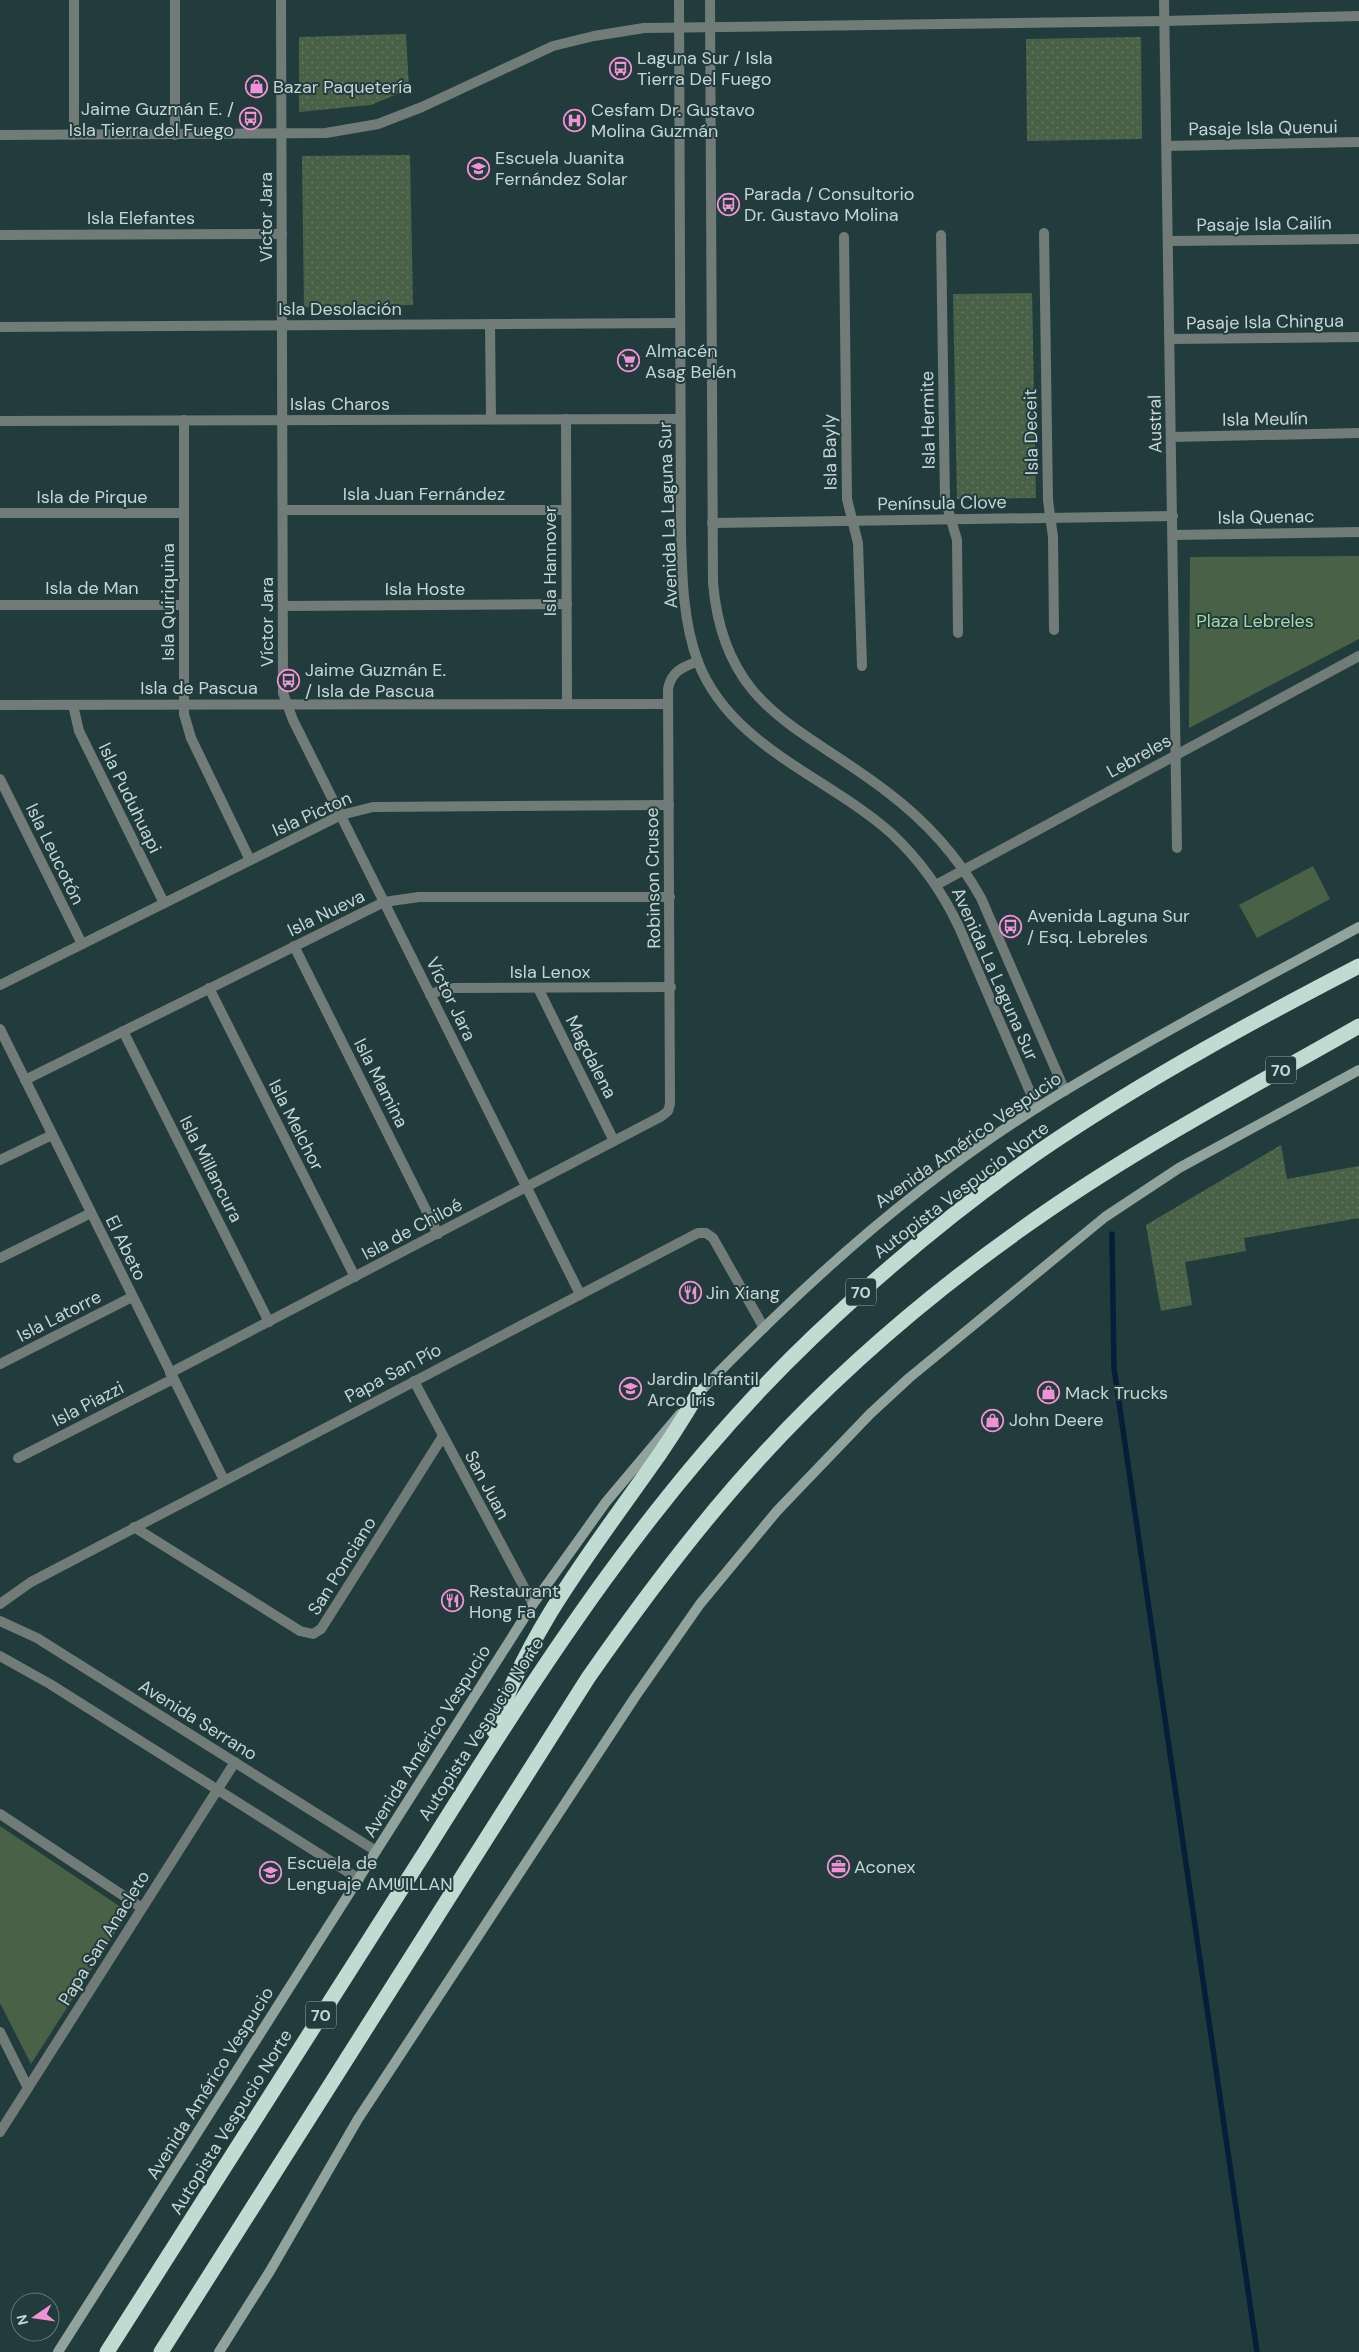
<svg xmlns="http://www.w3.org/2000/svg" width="1359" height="2352" font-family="'DM Sans',sans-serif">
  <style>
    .grass { fill: url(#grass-dots) }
    .green { fill: #496247 }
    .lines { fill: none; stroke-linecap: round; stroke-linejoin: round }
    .stream { stroke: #071e3a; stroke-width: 5.5 }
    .minor { stroke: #717c78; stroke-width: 10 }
    .tertiary { stroke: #717c78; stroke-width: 10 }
    .secondary { stroke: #91a39c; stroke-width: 10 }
    .motorway { stroke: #c0dbd1; stroke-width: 15 }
    .labels { text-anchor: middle; stroke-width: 4; stroke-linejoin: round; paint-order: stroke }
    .shield { fill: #223c3d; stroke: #95a7a7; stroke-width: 1 }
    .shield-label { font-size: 16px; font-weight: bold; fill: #c6d5d5 }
    .poi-label { font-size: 18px; fill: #c6d5d5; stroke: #223c3d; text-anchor: start }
    .street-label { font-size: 18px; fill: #c6d5d5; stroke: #223c3d }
    .park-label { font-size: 18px; fill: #a8daa3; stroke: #223c3d }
  </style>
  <defs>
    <pattern id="grass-dots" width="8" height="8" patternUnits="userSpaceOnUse" patternTransform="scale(1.25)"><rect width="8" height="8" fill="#496247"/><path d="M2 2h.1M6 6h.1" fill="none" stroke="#627861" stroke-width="1.8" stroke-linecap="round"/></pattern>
  </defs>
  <rect width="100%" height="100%" fill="#223c3d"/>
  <!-- grass -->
  <g class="grass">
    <path d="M 406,34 L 409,89 L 371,105 L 299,112 L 299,37 Z"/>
    <path d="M 1141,37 L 1142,139 L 1027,141 L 1026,39 Z"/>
    <path d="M 410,155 L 413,305 L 304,307 L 302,156 Z"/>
    <path d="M 1032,293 L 1036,498 L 957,499 L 953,294 Z"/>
    <path d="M 1281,1145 L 1287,1179 L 1359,1166 L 1359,1218 L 1244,1238 L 1246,1251 L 1185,1262 L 1192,1305 L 1161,1311 L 1146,1225 Z"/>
  </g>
  <!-- green -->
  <g class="green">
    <path d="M 1359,556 L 1359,639 L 1189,728 L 1190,557 Z"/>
    <path d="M 1313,866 L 1330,899 L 1257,938 L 1239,905 Z"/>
    <path d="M 0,1826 L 128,1912 L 31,2064 L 0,2003 Z"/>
  </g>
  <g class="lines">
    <!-- stream -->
    <path class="stream" d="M 1112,1234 L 1114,1368 L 1257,2352"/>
    <!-- minor -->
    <g class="minor">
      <path d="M 281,0 L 283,693 L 293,720 L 580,1294"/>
      <path d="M 1164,0 L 1177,848"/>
      <path d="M 74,135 L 74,0"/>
      <path d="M 175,135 L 175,0"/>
      <path d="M 1167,146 L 1359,142"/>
      <path d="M 1044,233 L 1048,500 L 1053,537 L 1054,630"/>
      <path d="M 0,235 L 282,234"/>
      <path d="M 941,235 L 945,499 L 957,540 L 958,633"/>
      <path d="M 844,237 L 847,499 L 858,543 L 862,666"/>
      <path d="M 1169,241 L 1359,239"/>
      <path d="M 490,324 L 491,419"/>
      <path d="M 0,327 L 680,323"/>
      <path d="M 1170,339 L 1359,337"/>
      <path d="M 566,419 L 567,703"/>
      <path d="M 184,420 L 184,714 L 191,738 L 250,860"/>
      <path d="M 0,421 L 680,419"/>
      <path d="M 1172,437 L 1359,433"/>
      <path d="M 283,510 L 566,510"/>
      <path d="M 0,513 L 184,513"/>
      <path d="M 712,523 L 1173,516"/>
      <path d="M 1173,535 L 1359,532"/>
      <path d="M 0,605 L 184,605"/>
      <path d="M 283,606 L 567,604"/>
      <path d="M 0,705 L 668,704"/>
      <path d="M 73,705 L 79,731 L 164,903"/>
      <path d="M 0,779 L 82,944"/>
      <path d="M 936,885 L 1359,656"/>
      <path d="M 294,946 L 438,1234"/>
      <path d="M 0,985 L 341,815 L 373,807 L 669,805"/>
      <path d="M 209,988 L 355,1277"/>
      <path d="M 538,988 L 614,1141"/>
      <path d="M 430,995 L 441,990 L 455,988 L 671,987"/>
      <path d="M 0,1029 L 224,1480"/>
      <path d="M 123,1031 L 269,1322"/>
      <path d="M 25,1080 L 384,902 L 419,897 L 670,897"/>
      <path d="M 0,1160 L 52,1135"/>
      <path d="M 0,1258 L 91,1213"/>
      <path d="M 0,1364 L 132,1297"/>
      <path d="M 170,1373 L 662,1116 L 668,1111 L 670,1104 L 668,689 C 671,671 683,667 698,661"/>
      <path d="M 414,1381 L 533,1604"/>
      <path d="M 18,1458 L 173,1379"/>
      <path d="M 134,1527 L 300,1631 L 313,1634 L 321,1629 L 443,1436"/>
      <path d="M 0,1604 L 31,1582 L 698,1233 L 706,1233 L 713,1238 L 764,1328"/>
      <path d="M 0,1814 L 142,1908"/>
      <path d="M 0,2032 L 28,2088"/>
      <path d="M 0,2132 L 235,1762"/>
    </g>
    <!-- tertiary -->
    <g class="tertiary">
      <path d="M 679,0 L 681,535 C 682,577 683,622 698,662 C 731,747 827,776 891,833 C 920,860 942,891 959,927 L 1037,1108"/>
      <path d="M 710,0 L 713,583 C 724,709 800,725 886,791 C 926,821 957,855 981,898 L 1065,1091"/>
      <path d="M 0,135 L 326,133 L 378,124 L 422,107 L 553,46 L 594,36 L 644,28 L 1165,21 L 1359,16"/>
      <path d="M 0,1621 L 37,1638 L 376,1851"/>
      <path d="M 0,1656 L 50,1684 L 359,1879"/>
    </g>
    <!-- secondary -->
    <g class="secondary">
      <path d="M 696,1396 C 722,1368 750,1341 777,1315 C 861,1234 951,1160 1051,1099 C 1151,1038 1256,983 1359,927"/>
      <path d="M 58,2352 L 533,1604 L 606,1502 L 680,1414"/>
      <path d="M 219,2352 L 270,2271 L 358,2119 L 635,1697 L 700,1604 L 777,1511 L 870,1414 L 909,1378 L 1105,1217 L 1179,1168 L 1359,1070"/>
    </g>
    <!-- motorway -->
    <g class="motorway">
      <path d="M 494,1731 C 526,1634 589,1554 647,1472 C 666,1446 683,1419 699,1392"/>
      <path d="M 107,2352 C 212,2188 316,2024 420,1860 C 539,1671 652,1490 815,1335 C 889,1265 968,1199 1053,1142 C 1150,1077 1255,1020 1359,966"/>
      <path d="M 161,2352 L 588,1678 C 634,1612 682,1547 735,1486 C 819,1389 916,1304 1020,1230 C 1127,1153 1245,1091 1359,1026"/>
    </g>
  </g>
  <!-- icons -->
  <defs>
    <symbol id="bus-ring" viewBox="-11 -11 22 22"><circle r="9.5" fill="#223c3d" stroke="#f391d6" stroke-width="1.5"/><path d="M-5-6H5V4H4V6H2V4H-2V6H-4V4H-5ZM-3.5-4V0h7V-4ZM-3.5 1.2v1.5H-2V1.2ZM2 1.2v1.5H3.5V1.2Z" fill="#f391d6"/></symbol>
    <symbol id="shop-ring" viewBox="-11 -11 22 22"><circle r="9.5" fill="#223c3d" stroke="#f391d6" stroke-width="1.5"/><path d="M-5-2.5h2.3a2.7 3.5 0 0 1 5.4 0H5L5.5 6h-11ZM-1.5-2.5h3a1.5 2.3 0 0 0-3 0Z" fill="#f391d6"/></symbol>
    <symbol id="hospital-ring" viewBox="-11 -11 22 22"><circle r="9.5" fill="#223c3d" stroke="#f391d6" stroke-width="1.5"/><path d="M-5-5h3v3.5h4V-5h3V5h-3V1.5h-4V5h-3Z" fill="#f391d6"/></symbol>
    <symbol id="school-ring" viewBox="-11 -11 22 22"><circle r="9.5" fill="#223c3d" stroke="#f391d6" stroke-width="1.5"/><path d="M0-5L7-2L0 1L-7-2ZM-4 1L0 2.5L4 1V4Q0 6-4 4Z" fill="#f391d6"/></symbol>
    <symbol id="supermarket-ring" viewBox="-11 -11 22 22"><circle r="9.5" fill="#223c3d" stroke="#f391d6" stroke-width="1.5"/><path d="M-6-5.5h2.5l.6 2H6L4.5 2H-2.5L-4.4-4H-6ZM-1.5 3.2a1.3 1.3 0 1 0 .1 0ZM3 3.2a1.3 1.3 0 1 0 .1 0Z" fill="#f391d6"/></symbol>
    <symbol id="restaurant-ring" viewBox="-11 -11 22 22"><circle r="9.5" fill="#223c3d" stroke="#f391d6" stroke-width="1.5"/><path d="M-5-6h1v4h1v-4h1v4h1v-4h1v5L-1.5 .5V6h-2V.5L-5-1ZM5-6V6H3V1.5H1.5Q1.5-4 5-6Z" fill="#f391d6"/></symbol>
    <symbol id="office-ring" viewBox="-11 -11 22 22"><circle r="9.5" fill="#223c3d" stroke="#f391d6" stroke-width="1.5"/><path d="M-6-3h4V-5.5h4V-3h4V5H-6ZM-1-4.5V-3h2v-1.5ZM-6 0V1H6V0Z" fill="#f391d6"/></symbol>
  </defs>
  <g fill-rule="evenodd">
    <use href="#bus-ring" x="608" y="56" width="25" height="25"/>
    <use href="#shop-ring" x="244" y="74" width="25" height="25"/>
    <use href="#bus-ring" x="238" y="106" width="25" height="25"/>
    <use href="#hospital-ring" x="562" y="108" width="25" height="25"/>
    <use href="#school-ring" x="466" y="156" width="25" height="25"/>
    <use href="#bus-ring" x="716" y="192" width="25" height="25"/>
    <use href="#supermarket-ring" x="616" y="348" width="25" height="25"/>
    <use href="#bus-ring" x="276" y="668" width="25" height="25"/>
    <use href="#bus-ring" x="998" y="914" width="25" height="25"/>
    <use href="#restaurant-ring" x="678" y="1280" width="25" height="25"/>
    <use href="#school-ring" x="618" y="1376" width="25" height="25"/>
    <use href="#shop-ring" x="1036" y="1380" width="25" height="25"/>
    <use href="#shop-ring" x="980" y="1408" width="25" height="25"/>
    <use href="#restaurant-ring" x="440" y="1588" width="25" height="25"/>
    <use href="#office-ring" x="826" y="1854" width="25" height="25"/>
    <use href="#school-ring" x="258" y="1860" width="25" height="25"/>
  </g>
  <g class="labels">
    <!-- shield labels -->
    <g class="shield">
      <rect x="1266" y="1056.5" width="30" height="27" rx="4"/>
      <rect x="846" y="1278.5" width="30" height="27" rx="4"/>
      <rect x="306" y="2001.5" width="30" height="27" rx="4"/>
    </g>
    <g class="shield-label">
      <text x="1281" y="1076">70</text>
      <text x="861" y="1298">70</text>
      <text x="321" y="2021">70</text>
    </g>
    <!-- poi labels -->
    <g class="poi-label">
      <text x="637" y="64">Laguna Sur / Isla<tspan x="637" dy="21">Tierra Del Fuego</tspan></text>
      <text x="273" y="93">Bazar Paquetería</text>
      <text x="234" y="115" text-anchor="end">Jaime Guzmán E. /<tspan x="234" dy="21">Isla Tierra del Fuego</tspan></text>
      <text x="591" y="116">Cesfam Dr. Gustavo<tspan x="591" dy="21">Molina Guzmán</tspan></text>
      <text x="495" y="164">Escuela Juanita<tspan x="495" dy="21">Fernández Solar</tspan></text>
      <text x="744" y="200">Parada / Consultorio<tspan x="744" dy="21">Dr. Gustavo Molina</tspan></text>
      <text x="645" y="357">Almacén<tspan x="645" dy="21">Asag Belén</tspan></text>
      <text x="305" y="676">Jaime Guzmán E.<tspan x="305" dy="21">/ Isla de Pascua</tspan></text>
      <text x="1027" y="922">Avenida Laguna Sur<tspan x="1027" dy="21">/ Esq. Lebreles</tspan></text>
      <text x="706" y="1299">Jin Xiang</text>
      <text x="647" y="1385">Jardin Infantil<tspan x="647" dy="21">Arco Iris</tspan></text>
      <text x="1065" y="1399">Mack Trucks</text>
      <text x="1009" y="1426">John Deere</text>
      <text x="469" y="1597">Restaurant<tspan x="469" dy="21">Hong Fa</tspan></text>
      <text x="287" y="1869">Escuela de<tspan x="287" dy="21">Lenguaje AMUILLAN</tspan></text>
      <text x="854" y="1873">Aconex</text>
    </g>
    <!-- street labels -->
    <g class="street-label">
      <text transform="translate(1263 128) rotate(-1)" y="6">Pasaje Isla Quenui</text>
      <text transform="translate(266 217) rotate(-90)" y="6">Víctor Jara</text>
      <text x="141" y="224">Isla Elefantes</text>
      <text transform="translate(1264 224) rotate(-1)" y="6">Pasaje Isla Cailín</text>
      <text x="340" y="315">Isla Desolación</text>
      <text transform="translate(1265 322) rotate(-1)" y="6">Pasaje Isla Chingua</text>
      <text x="340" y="410">Islas Charos</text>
      <text transform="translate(1265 419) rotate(-1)" y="6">Isla Meulín</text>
      <text transform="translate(928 420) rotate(-91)" y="6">Isla Hermite</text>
      <text transform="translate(1155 424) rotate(-91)" y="6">Austral</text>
      <text transform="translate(1031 432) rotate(-91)" y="6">Isla Deceit</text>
      <text transform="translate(830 452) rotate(-91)" y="6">Isla Bayly</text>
      <text x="424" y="500">Isla Juan Fernández</text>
      <text x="92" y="503">Isla de Pirque</text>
      <text transform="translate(942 503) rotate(-1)" y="6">Península Clove</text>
      <text transform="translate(668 515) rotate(-92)" y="6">Avenida La Laguna Sur</text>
      <text transform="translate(1266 517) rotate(-1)" y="6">Isla Quenac</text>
      <text transform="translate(550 561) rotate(-90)" y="6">Isla Hannover</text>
      <text x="92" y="594">Isla de Man</text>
      <text x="425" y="595">Isla Hoste</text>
      <text transform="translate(168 602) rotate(-90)" y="6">Isla Quiriquina</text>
      <text transform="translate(267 622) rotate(-90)" y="6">Víctor Jara</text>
      <text x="199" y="694">Isla de Pascua</text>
      <text transform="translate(1139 756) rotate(-29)" y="6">Lebreles</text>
      <text transform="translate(130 798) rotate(64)" y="6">Isla Puduhuapi</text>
      <text transform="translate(312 814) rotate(-24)" y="6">Isla Picton</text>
      <text transform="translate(55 854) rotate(64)" y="6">Isla Leucotón</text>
      <text transform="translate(653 878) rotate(-91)" y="6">Robinson Crusoe</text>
      <text transform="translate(326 913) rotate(-26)" y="6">Isla Nueva</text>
      <text x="550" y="978">Isla Lenox</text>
      <text transform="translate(995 974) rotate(66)" y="6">Avenida La Laguna Sur</text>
      <text transform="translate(451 999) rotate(64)" y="6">Víctor Jara</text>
      <text transform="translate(591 1057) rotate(63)" y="6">Magdalena</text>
      <text transform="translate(381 1083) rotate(63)" y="6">Isla Mamina</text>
      <text transform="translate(296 1125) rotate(63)" y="6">Isla Melchor</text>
      <text transform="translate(968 1140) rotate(-35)" y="6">Avenida Américo Vespucio</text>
      <text transform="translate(211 1169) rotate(63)" y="6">Isla Millancura</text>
      <text transform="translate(961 1190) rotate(-37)" y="6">Autopista Vespucio Norte</text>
      <text transform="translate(412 1229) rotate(-28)" y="6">Isla de Chiloé</text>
      <text transform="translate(126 1248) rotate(64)" y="6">El Abeto</text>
      <text transform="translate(59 1316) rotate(-27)" y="6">Isla Latorre</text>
      <text transform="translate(393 1373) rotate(-28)" y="6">Papa San Pío</text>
      <text transform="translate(88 1404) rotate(-27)" y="6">Isla Piazzi</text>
      <text transform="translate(487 1485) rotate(62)" y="6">San Juan</text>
      <text transform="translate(342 1566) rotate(-58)" y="6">San Ponciano</text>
      <text transform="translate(198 1720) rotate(32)" y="6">Avenida Serrano</text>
      <text transform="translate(481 1729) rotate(-57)" y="6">Autopista Vespucio Norte</text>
      <text transform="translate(427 1741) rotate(-58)" y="6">Avenida Américo Vespucio</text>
      <text transform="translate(104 1938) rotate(-58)" y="6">Papa San Anacleto</text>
      <text transform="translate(210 2083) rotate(-58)" y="6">Avenida Américo Vespucio</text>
      <text transform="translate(231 2122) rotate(-58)" y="6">Autopista Vespucio Norte</text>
    </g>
    <!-- park labels -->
    <g class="park-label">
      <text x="1255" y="627">Plaza Lebreles</text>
    </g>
  </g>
  <!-- north arrow -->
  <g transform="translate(35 2317) rotate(257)"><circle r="24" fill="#223c3d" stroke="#64797a"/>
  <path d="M0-4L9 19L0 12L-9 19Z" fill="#f391d6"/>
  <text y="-8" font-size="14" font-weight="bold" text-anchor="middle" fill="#c6d5d5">N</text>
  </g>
</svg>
